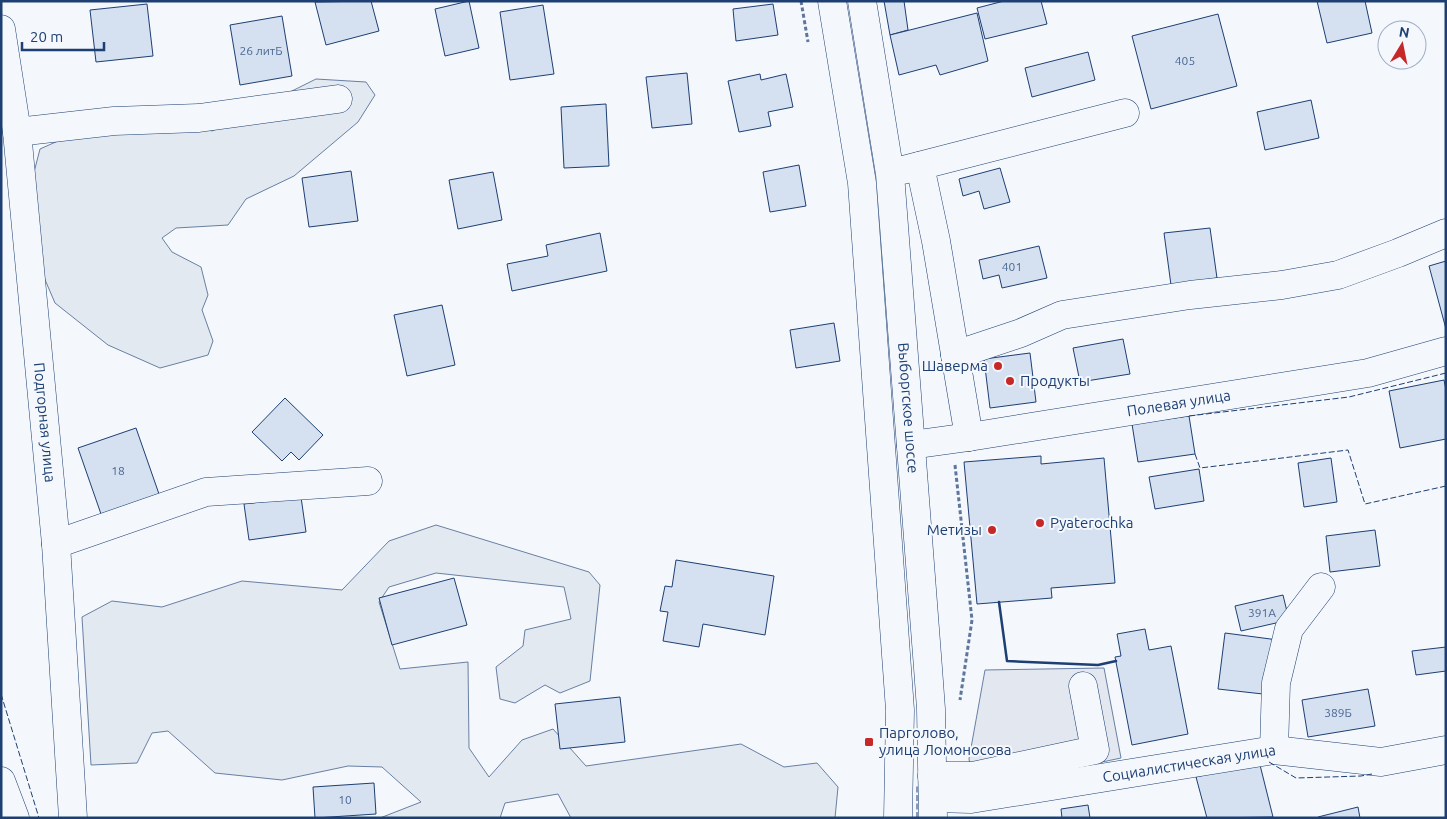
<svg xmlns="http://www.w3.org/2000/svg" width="1447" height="819" font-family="Ubuntu,sans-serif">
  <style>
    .green { fill: #e3e9f0; stroke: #687fa3 }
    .parking { fill: #e3e8f0; stroke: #687fa3 }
    .building { fill: #d5e0f0; stroke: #1d3f73 }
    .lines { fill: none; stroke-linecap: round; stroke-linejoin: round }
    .minor-casing { stroke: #1d3f73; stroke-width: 29 }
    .major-casing { stroke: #1d3f73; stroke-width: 29 }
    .path { stroke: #5e769c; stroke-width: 3; stroke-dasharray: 4 2.5; stroke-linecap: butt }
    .minor { stroke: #f4f7fb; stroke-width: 28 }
    .major { stroke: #f4f7fb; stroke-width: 28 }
    .fence { stroke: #1d3f73; stroke-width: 1; stroke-dasharray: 6 2.5; stroke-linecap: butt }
    .wall { stroke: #1d3f73; stroke-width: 2.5 }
    .poi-dot { fill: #c62828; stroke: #f4f7fb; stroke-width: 2 }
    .labels { text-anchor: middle; stroke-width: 4; stroke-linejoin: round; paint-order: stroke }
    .number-label { font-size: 12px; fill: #4b6792 }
    .poi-label { font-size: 15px; fill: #1d3f73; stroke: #f4f7fb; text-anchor: start }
    .street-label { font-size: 15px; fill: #1d3f73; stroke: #f4f7fb }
  </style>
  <rect width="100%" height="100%" fill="#f4f7fb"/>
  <!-- green -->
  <g class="green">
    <path d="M 316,79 L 366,82 L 375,95 L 358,122 L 294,176 L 246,199 L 228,225 L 176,228 L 162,238 L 172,252 L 201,267 L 208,295 L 202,310 L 213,341 L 208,355 L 160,368 L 108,345 L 55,303 L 40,268 L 30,188 L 40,149 L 134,107 L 212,131 Z"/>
    <path d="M 436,525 L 589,572 L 600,585 L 590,681 L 560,693 L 545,685 L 515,703 L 500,699 L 496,667 L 523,646 L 525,630 L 571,619 L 564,587 L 436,573 L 389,587 L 379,602 L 400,669 L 468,662 L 469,748 L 489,777 L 522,740 L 553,729 L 586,766 L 741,744 L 784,767 L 817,763 L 838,787 L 835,818 L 571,818 L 558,794 L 505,803 L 500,818 L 380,818 L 421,802 L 382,767 L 348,766 L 282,780 L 215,773 L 168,731 L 152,733 L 137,763 L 91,765 L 82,617 L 112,601 L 162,607 L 242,581 L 342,590 L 389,541 Z"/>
  </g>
  <!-- parking -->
  <path class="parking" d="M 1104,668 L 1121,758 L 974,789 L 969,759 L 985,670 Z"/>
  <!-- building -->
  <g class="building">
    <path d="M 371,1 L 379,31 L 326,45 L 315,2 Z"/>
    <path d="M 469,1 L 479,48 L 445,56 L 435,9 Z"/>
    <path d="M 884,1 L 904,1 L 908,30 L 890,35 Z"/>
    <path d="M 1004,1 L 1041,1 L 1047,24 L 985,39 L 977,8 Z"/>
    <path d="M 1317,1 L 1365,1 L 1372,33 L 1327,43 Z"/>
    <path d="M 147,4 L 153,56 L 96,62 L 90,10 Z"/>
    <path d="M 773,4 L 778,35 L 736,41 L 733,9 Z"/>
    <path d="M 543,5 L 554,74 L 510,80 L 500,12 Z"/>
    <path d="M 977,13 L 988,61 L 940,75 L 936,65 L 899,75 L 890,35 Z"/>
    <path d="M 1218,14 L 1237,86 L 1151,109 L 1132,36 Z"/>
    <path d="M 282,16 L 292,76 L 240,85 L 230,25 Z"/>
    <path d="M 1088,52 L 1095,80 L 1032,97 L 1025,68 Z"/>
    <path d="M 687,73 L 692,124 L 652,128 L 646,77 Z"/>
    <path d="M 760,74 L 761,80 L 786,74 L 793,107 L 768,112 L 771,126 L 739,132 L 728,81 Z"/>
    <path d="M 1311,100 L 1319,138 L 1265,150 L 1257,112 Z"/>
    <path d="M 606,104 L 609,166 L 564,168 L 561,107 Z"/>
    <path d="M 799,165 L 806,206 L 770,212 L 763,172 Z"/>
    <path d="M 1000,168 L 1010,202 L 984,209 L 979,191 L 963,196 L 959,179 Z"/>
    <path d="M 351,171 L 358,221 L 309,227 L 302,178 Z"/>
    <path d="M 493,172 L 502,220 L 458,229 L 449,180 Z"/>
    <path d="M 1210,228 L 1217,278 L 1171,285 L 1164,233 Z"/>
    <path d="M 600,233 L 607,271 L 512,291 L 507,264 L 548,256 L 546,245 Z"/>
    <path d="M 1039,246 L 1047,278 L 1002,288 L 999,275 L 983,279 L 979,260 Z"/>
    <path d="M 1446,261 L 1446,329 L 1429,266 Z"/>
    <path d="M 442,305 L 455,365 L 407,376 L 394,315 Z"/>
    <path d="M 834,323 L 840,361 L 796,368 L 790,330 Z"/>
    <path d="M 1123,339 L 1130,374 L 1080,382 L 1073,348 Z"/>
    <path d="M 1030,353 L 1036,402 L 990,408 L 984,359 Z"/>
    <path d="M 1444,380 L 1446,390 L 1446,439 L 1400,448 L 1389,391 Z"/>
    <path d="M 285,398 L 323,435 L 299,460 L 291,452 L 282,461 L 252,432 Z"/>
    <path d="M 1189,416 L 1195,454 L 1138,462 L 1132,424 Z"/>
    <path d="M 136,428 L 159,494 L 101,514 L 78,448 Z"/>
    <path d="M 1041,456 L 1041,464 L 1104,458 L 1115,583 L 1051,588 L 1052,598 L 977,604 L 964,462 Z"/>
    <path d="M 1331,458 L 1337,502 L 1304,507 L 1298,463 Z"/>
    <path d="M 1199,469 L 1204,501 L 1155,509 L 1149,477 Z"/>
    <path d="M 301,497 L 306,532 L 249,540 L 244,504 Z"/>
    <path d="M 1375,530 L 1380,566 L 1330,572 L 1326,536 Z"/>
    <path d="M 676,560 L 774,576 L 765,635 L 703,624 L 699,647 L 663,641 L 668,612 L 660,611 L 665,586 L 672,587 Z"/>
    <path d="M 454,578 L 467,625 L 392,645 L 379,598 Z"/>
    <path d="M 1283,595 L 1289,620 L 1241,631 L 1235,606 Z"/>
    <path d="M 1145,629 L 1149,650 L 1171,646 L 1188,734 L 1132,745 L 1115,657 L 1121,656 L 1117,634 Z"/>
    <path d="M 1225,633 L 1278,640 L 1272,695 L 1218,689 Z"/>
    <path d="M 1446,647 L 1446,671 L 1416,675 L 1412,651 Z"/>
    <path d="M 1368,689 L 1375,726 L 1308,737 L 1302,700 Z"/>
    <path d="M 620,697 L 625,742 L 560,749 L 555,704 Z"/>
    <path d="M 1259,761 L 1273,817 L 1207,818 L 1196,777 Z"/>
    <path d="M 374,783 L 376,814 L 315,818 L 313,787 Z"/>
    <path d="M 1088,805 L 1090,818 L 1062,818 L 1061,809 Z"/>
    <path d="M 1358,807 L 1360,818 L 1318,818 L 1318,817 Z"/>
  </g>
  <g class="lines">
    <defs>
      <g id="minor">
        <path id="s1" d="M 1,29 L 17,132 L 56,544 L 73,818"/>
        <path d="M 17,132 L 114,121 L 199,118 L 338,99"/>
        <path d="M 920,166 L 936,241 L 969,437"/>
        <path d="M 903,170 L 1125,113"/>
        <path d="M 955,355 L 1021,333 L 1062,315 L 1190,295 L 1282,285 L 1338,275 L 1398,253 L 1446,233"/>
        <path id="s2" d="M 911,445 L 969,437 L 1368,373 L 1446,351"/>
        <path d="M 56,544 L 206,492 L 368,481"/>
        <path d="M 1274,750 L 1276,683 L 1289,629 L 1321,587"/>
        <path d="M 932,776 L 973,776 L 1095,750 L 1083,686"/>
        <path d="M 1,781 L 15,818"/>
        <path id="s3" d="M 933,798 L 971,799 L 1274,750 L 1381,762 L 1446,750"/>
      </g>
      <g id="major">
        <path d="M 832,1 L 862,183 L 900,710 L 898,818"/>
        <path id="s4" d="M 862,1 L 890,174 L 928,668 L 931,709 L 933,818"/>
      </g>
    </defs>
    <!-- minor casing -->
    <use href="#minor" class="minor-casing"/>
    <!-- major casing -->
    <use href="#major" class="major-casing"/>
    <!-- path -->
    <g class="path">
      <path d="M 801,1 L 808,42"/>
      <path d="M 955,465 L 972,620 L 960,700"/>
    </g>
    <!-- minor -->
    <use href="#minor" class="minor"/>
    <!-- major -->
    <use href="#major" class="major"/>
    <!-- fence -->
    <g class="fence">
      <path d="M 1189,416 L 1349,397 L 1446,373"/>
      <path d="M 1195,454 L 1200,468 L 1348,450 L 1365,504 L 1446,486"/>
      <path d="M 1,694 L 39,818"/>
      <path d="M 1269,762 L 1296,778 L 1361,776 L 1372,774"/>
      <path d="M 917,818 L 917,785"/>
    </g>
    <!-- wall -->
    <path class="wall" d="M 999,602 L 1007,661 L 1098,665 L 1116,661"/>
  </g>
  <!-- markers -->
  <g class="poi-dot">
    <circle cx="998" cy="366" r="5"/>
    <circle cx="1010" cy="381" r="5"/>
    <circle cx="1040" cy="523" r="5"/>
    <circle cx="992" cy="530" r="5"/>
    <rect x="864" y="737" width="10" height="10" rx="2.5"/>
  </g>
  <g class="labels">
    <!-- number labels -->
    <g class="number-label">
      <text x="261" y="55">26 литБ</text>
      <text x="1185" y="65">405</text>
      <text x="1012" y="271">401</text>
      <text x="118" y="475">18</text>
      <text x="1262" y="617">391А</text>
      <text x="1338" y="717">389Б</text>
      <text x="345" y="804">10</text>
    </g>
    <!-- poi labels -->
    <g class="poi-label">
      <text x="988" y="371" text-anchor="end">Шаверма</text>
      <text x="1020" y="386">Продукты</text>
      <text x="1050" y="528">Pyaterochka</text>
      <text x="982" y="535" text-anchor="end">Метизы</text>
      <text x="879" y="738">Парголово,<tspan x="879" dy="17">улица Ломоносова</tspan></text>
    </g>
    <!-- street labels -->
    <g class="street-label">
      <text dy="5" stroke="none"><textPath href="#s2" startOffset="271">Полевая улица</textPath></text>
      <text dy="5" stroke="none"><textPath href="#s4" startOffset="410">Выборгское шоссе</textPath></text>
      <text dy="5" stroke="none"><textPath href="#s1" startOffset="396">Подгорная улица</textPath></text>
      <text dy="5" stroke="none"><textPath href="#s3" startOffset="259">Социалистическая улица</textPath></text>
    </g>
  </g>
  <!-- border -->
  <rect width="1447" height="819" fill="none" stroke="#1d3f73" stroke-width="5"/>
  <!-- north arrow -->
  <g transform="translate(1402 45) rotate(10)"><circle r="24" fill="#f4f7fb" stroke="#9eadc5"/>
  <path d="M0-4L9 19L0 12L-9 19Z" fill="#c62828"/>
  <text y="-8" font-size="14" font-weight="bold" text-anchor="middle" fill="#1d3f73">N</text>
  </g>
  <!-- scale -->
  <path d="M22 42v8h82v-8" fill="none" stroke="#1d3f73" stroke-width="2.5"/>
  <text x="30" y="42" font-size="15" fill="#1d3f73" stroke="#f4f7fb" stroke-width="4" paint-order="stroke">20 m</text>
</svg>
